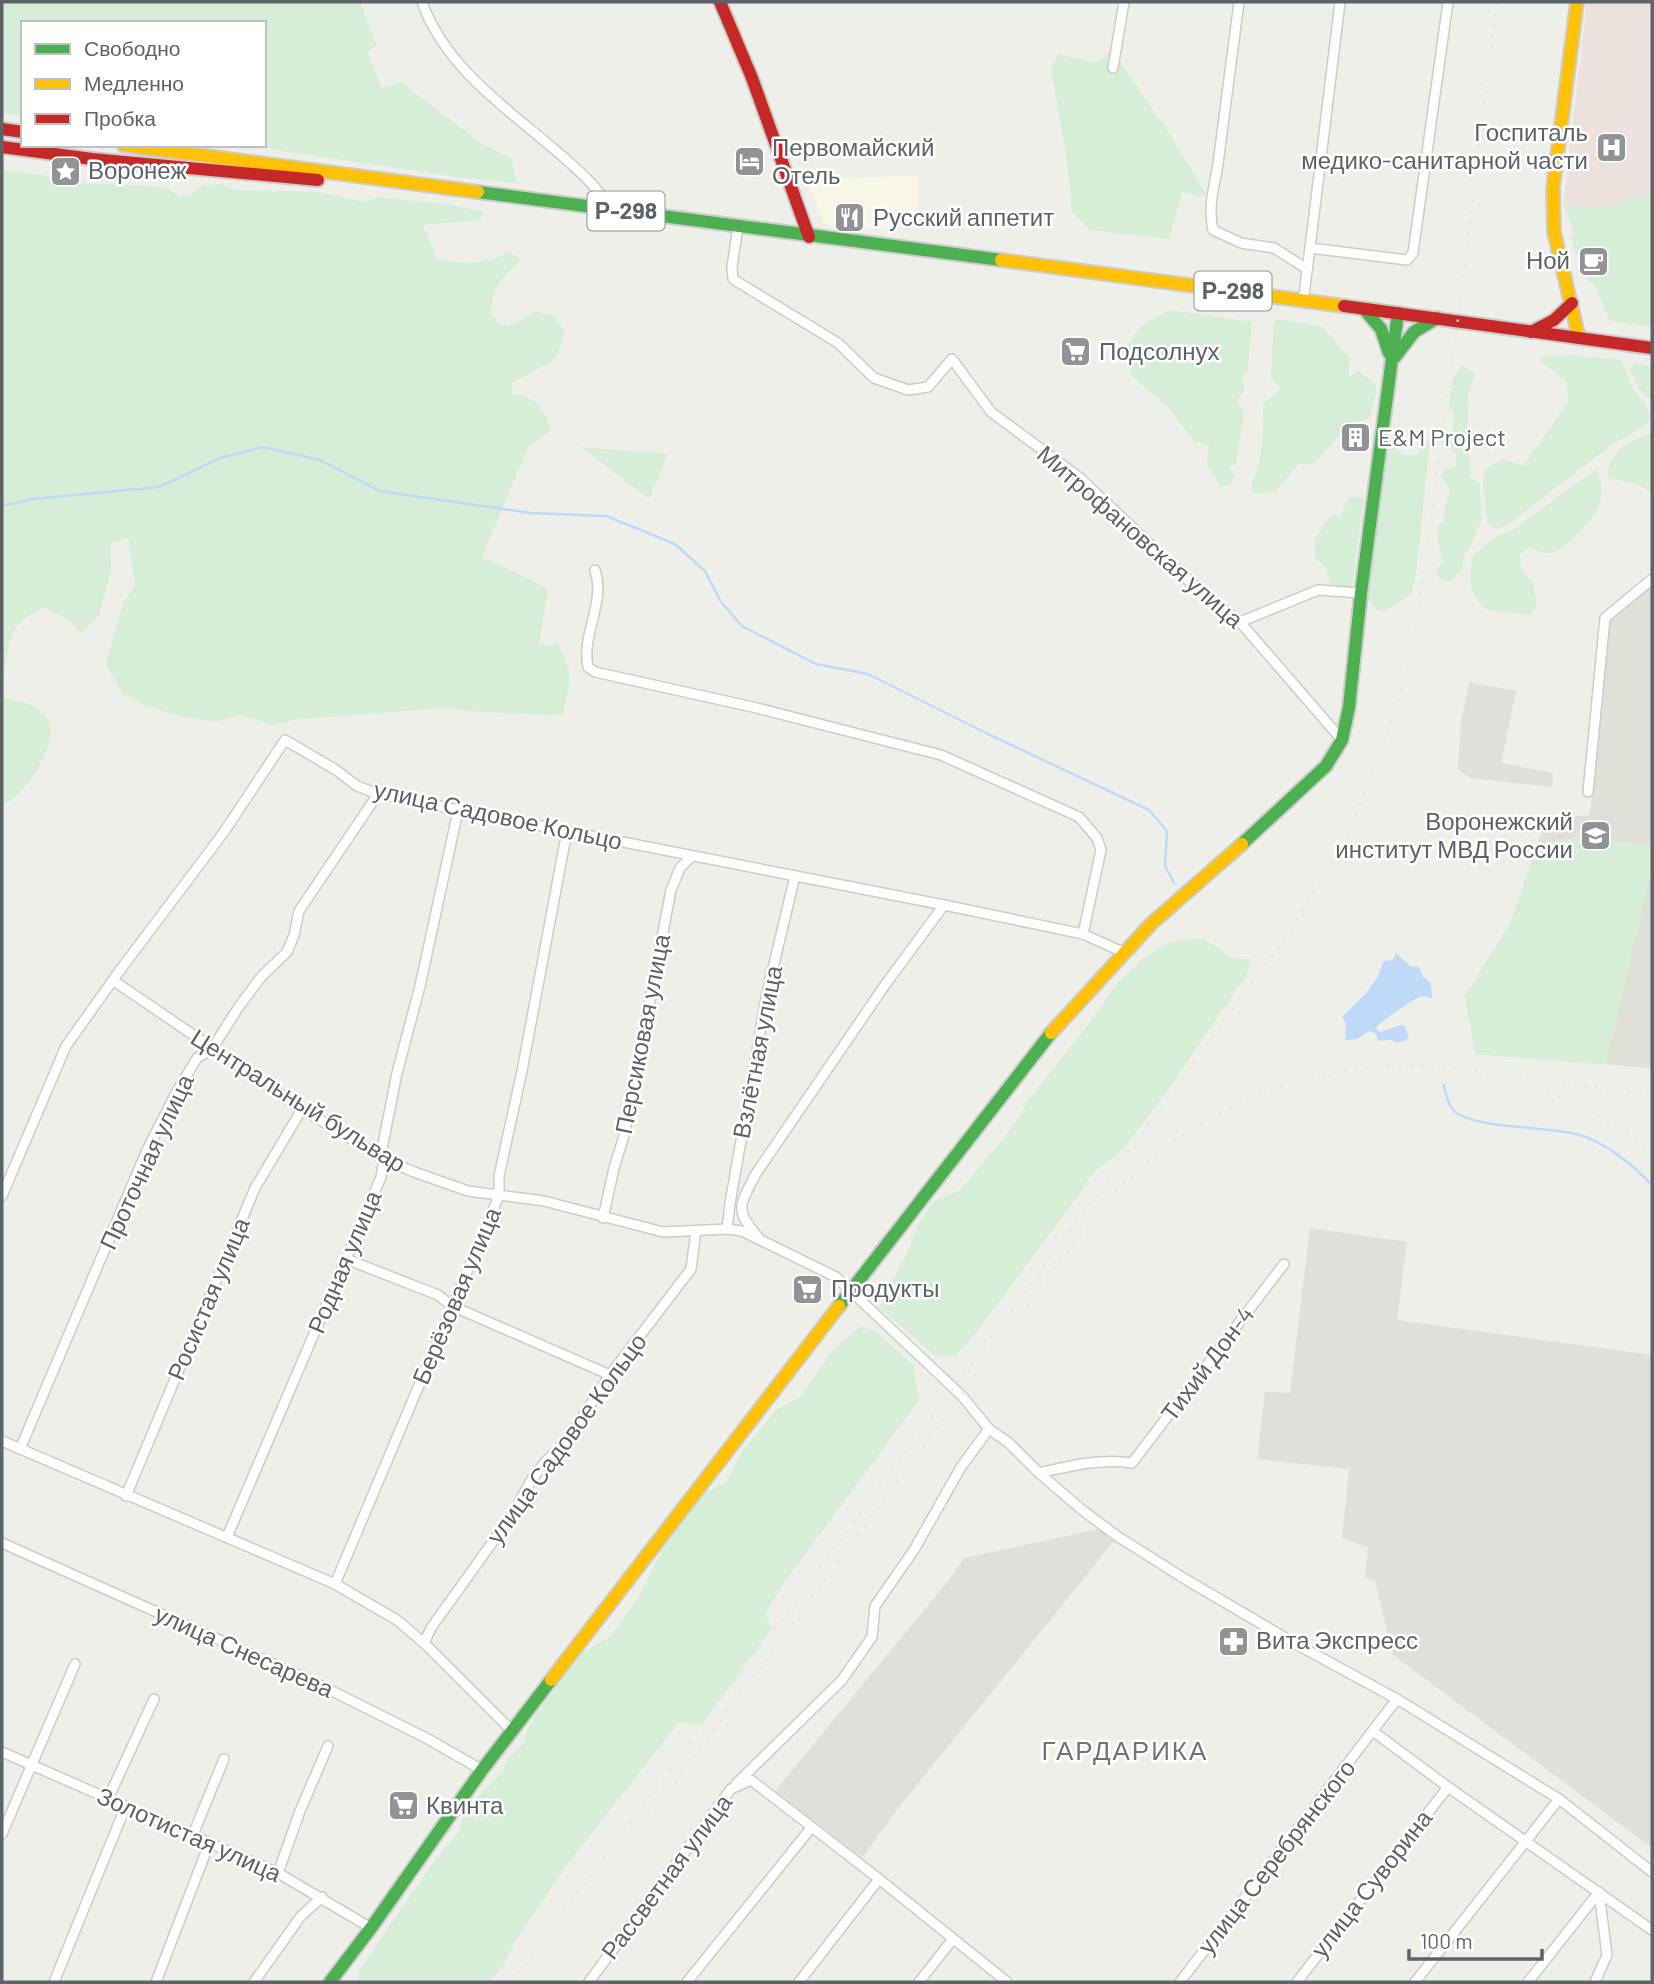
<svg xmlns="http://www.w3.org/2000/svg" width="1654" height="1984" font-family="Barlow,sans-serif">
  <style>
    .commercial { fill: #f8f6e4 }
    .industrial { fill: #e0e0db }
    .education { fill: #e0dfd8 }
    .medical { fill: #ebe1dd }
    .green { fill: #d6edd7 }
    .water { fill: #bfd9f9 }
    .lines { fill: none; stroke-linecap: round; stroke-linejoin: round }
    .stream { stroke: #bfd9f9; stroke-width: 2.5 }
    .street-casing { stroke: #cbcccb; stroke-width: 12 }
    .fast-casing { stroke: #cbcccc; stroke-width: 16 }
    .slow-casing { stroke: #cbcccc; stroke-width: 16 }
    .jam-casing { stroke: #cbcccc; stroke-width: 16 }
    .street { stroke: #fdfdfc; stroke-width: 9 }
    .fast { stroke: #4caf50; stroke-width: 12 }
    .slow { stroke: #ffc107; stroke-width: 12 }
    .jam { stroke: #c62828; stroke-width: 12 }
    .rail { stroke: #e5e5e4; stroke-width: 2.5; stroke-dasharray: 2 9; stroke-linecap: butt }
    .labels { text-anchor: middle; stroke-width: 5; stroke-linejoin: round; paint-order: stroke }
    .shield { fill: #fff; stroke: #8e9196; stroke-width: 2 }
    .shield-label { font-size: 23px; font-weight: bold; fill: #5e6269 }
    .poi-label { font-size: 24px; fill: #5e6269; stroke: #fff; text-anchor: start }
    .street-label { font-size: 24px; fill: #5e6269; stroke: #fff }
    .neighbourhood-label { font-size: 26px; letter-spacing: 2px; fill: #6f747b; stroke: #fff }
  </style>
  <rect width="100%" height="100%" fill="#efefea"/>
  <!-- commercial -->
  <path class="commercial" d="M 917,175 L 917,216 L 905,225 L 891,230 L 824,224 L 807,181 Z"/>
  <!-- industrial -->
  <g class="industrial">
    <path d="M 1469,682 L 1516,691 L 1501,763 L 1553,773 L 1552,787 L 1470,778 L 1458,769 L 1461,723 Z"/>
    <path d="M 1310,1228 L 1407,1242 L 1397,1320 L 1652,1355 L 1652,1848 L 1393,1655 L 1375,1581 L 1365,1578 L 1368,1547 L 1342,1538 L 1349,1469 L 1257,1459 L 1265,1392 L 1290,1393 Z"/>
    <path d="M 1099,1529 L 1114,1541 L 899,1807 L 862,1858 L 775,1791 L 948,1581 L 964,1558 Z"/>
  </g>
  <!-- education -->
  <path class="education" d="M 1652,585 L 1652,1076 L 1651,1068 L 1476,1054 L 1465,996 L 1510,924 L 1543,828 L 1574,816 L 1590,815 L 1607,620 Z"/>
  <!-- medical -->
  <path class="medical" d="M 1587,2 L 1652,2 L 1652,215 L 1563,205 Z"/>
  <!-- green -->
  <g class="green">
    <path d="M 2,2 L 360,2 L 377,46 L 367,52 L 382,88 L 401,82 L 482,144 L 511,159 L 517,183 L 464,178 L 243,145 L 264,145 L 264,23 L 23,23 L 23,116 L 2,113 Z"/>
    <path d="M 1112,50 L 1171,136 L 1206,194 L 1201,196 L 1182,192 L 1169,239 L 1090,230 L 1072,212 L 1068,165 L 1051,70 L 1058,54 L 1096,63 Z"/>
    <path d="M 2,170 L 44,175 L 76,183 L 166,187 L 179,196 L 190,195 L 203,185 L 222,184 L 236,190 L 319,192 L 364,202 L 377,197 L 447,204 L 484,212 L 480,220 L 423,225 L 438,260 C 468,264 482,265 510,252 L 521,261 C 501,277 494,286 490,312 L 500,324 L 509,326 L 536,312 L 553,315 L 565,333 L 556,358 L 511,384 L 512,393 L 537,402 L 546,417 L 551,431 L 529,445 L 482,557 L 548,589 L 539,644 L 558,645 C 576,678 570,681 562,716 C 523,712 484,714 446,708 L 299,719 L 274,725 L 238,714 L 218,722 L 183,717 L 149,707 L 122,693 L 106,664 L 123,603 L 135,586 L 128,537 L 110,544 L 111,570 L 99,615 L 80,634 L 68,619 L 43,607 C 7,626 10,638 4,676 L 2,677 Z"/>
    <path d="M 1652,194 L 1652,327 L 1610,321 L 1595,285 L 1588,282 L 1587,277 L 1591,275 L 1582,252 L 1576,255 L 1571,237 L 1575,234 L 1563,205 L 1605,209 Z"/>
    <path d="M 1169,310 L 1252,322 L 1248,369 L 1242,377 L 1244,391 L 1237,400 L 1244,415 L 1236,463 L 1229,469 L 1235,476 L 1230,486 L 1221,486 L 1207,465 L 1209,444 L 1195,442 L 1167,406 L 1132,376 L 1123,351 L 1140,327 Z"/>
    <path d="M 1279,319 L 1323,327 L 1349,358 L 1349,377 L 1359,371 L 1375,384 L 1376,394 L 1370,418 L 1347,426 L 1314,464 L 1299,464 L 1276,491 L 1254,494 L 1251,484 C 1265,458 1262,431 1263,403 L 1276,394 L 1280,386 L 1271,378 L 1274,322 Z"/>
    <path d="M 1574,355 L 1621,360 L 1634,391 L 1644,402 L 1650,415 L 1648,424 C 1611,442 1575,474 1541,499 C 1525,510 1516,522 1497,529 L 1488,524 L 1483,486 L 1485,469 L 1503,460 L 1524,465 L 1568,402 L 1566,381 L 1541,362 L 1543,356 Z"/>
    <path d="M 1634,362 L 1652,368 L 1652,401 L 1638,388 L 1630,369 Z"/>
    <path d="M 1461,365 L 1476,374 C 1461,395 1470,450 1470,477 L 1480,484 L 1481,521 L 1470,547 L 1465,553 L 1462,569 L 1450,581 L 1440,579 L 1436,570 L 1443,561 L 1437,537 L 1438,526 L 1444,520 L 1444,509 L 1450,490 L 1441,475 L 1444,469 L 1456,466 L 1456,454 L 1446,446 L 1446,441 L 1453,435 L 1454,413 L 1449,406 L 1452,381 Z"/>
    <path d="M 1652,434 L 1652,494 L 1640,485 L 1609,478 C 1603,456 1634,436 1652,434 Z"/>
    <path d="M 1387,440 L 1402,455 L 1417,455 L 1424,441 L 1430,442 L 1415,580 L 1410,595 L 1384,612 L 1376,609 L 1368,599 Z"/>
    <path d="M 581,447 L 668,454 L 649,499 Z"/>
    <path d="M 1596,469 C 1611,499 1595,517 1574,537 C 1567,545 1557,553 1546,553 C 1541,553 1534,549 1530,547 L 1519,555 L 1522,572 L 1532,581 L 1537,604 L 1529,615 L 1484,609 C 1468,586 1468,583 1473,555 L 1497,536 L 1514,529 Z"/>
    <path d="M 1350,497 L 1364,498 L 1352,587 L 1332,587 L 1324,565 L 1316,559 L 1314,540 L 1331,516 L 1340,516 Z"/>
    <path d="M 2,698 C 18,701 36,703 47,718 C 63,739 24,798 2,805 Z"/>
    <path d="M 1584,836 L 1652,846 L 1652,868 L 1606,1065 L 1476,1054 L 1465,996 L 1510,924 L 1538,844 Z"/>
    <path d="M 1203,938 L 1234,959 L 1251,959 L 1247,974 C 1207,1032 1169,1093 1124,1147 C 1108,1166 1096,1163 1083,1189 L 972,1338 L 956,1355 L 936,1356 L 879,1308 L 906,1255 L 920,1221 L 934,1201 L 960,1190 L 1005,1137 L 1034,1093 L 1084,1030 L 1118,983 L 1147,955 L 1172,942 Z"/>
    <path d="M 861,1326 L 876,1332 L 913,1365 L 919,1400 L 783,1584 L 765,1614 L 772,1628 L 702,1724 L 679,1722 L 569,1862 L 514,1943 L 501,1969 L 489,1982 L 358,1982 L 359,1971 L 435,1860 L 459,1832 L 465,1811 L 502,1772 L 508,1759 L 525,1741 L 527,1731 L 537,1713 L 583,1652 L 610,1637 L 637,1600 L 663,1548 L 700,1497 L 728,1480 L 742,1451 L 777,1409 L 800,1397 L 835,1348 Z"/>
  </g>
  <!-- water -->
  <path class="water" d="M 1396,953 L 1410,966 L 1419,967 L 1423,977 L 1431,983 L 1432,999 C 1427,997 1425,996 1421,997 C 1414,998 1380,1022 1376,1028 L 1379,1032 L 1401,1025 L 1405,1026 L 1409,1039 L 1397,1043 L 1391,1040 L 1378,1041 L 1376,1034 L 1369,1031 L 1357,1039 L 1345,1040 L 1346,1023 L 1342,1017 L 1366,993 L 1377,978 L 1384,961 L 1393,960 Z"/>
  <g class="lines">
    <!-- stream -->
    <g class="stream">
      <path d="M 2,506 L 33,499 L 159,487 L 220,458 L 263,447 L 320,460 L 379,491 L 530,513 L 606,516 L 675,544 L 705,571 L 721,602 L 742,626 L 816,664 L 868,674 L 988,734 L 1149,810 L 1167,831 L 1165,866 L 1174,883"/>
      <path d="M 1444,1085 C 1446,1095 1449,1109 1458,1114 C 1484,1129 1545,1126 1576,1134 C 1604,1141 1633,1165 1652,1185"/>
    </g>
    <defs>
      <g id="street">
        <path d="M 422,2 C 451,83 536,125 592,184 C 599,192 605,201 612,209"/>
        <path d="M 1239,2 C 1232,53 1226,105 1219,156 C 1216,184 1207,202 1213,230 L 1241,243 L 1274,248 L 1307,269"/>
        <path d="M 1113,68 L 1124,2"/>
        <path d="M 738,227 L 732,267 L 733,279 L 838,343 L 874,378 L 908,390 L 928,387 L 952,359 L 991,412 L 1079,477 L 1190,582 L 1240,622 L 1342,740"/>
        <path d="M 1310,248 L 1340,2"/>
        <path d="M 1303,302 L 1310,248 L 1407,260 L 1413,253 L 1448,2"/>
        <path d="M 595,570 C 606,603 581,634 588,667 L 595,672 L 757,708 L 941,755 L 1079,817 L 1097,838 L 1101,850 L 1083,934"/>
        <path d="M 1240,622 L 1318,590 L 1361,593"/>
        <path d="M 1588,792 L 1605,618 L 1652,579"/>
        <path d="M 114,981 L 302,1109 L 384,1159 L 414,1172 L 468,1191 L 544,1201 L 663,1232 L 727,1229 L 742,1231 L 836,1277 L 962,1396 L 989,1429 L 1009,1443 L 1039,1473 L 1081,1509 L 1117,1536 L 1185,1579 L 1294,1643 L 1397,1699 L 1559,1799 L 1652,1872"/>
        <path d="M 2,1196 L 66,1046 L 118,973 L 224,832 L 285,740 L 336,770 L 357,786 L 378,794 L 944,905 L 1083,934 L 1125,953"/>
        <path d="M 603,1218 L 614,1168 L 624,1136 L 671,890 L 680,868 L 692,856"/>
        <path d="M 727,1229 L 730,1203 L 767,993 L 795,876"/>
        <path d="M 758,1237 C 734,1209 740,1206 755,1175 L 885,985 L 944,905"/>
        <path d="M 346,1259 L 438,1295 L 452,1306 L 610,1375"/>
        <path d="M 2,1441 L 335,1584 L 397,1620 L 424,1643 L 513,1732"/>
        <path d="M 20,1449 L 147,1150 L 176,1093 L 197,1058 L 212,1049 L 238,1008 L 261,977 L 287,952 L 294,935 L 299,911 L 378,794"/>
        <path d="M 1039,1473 C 1070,1466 1101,1458 1132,1463 L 1284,1264"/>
        <path d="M 126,1496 L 255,1188 L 302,1109"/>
        <path d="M 227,1537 L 381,1177 L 384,1159 L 382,1149 L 397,1073 L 420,986 L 458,811"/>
        <path d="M 2,1543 L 320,1685 L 428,1739 L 482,1770"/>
        <path d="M 335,1584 L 499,1196 L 499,1176 L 522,1071 L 567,831"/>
        <path d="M 424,1643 L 431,1628 L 512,1515 L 532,1479 L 546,1461 L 565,1443 L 610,1375 L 691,1269 L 696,1231"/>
        <path d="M 1374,1732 L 1448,1787 L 1652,1930"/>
        <path d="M 2,1752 L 278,1873 L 371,1928"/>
        <path d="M 736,1784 L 842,1680 L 872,1637 L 875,1606 L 914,1550 L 961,1467 L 989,1429"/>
        <path d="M 108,1799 L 154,1699"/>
        <path d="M 2,1834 L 75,1664"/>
        <path d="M 192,1837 L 224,1759"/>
        <path d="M 278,1873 L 300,1811 L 328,1746"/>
        <path d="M 54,1982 L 125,1808"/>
        <path d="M 156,1982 L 209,1844"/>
        <path d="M 254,1982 L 301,1916 L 322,1897"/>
        <path d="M 589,1982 L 731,1789 L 751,1780 L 879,1879 L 1007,1982"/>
        <path d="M 687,1982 L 811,1828"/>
        <path d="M 799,1982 L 879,1879"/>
        <path d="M 919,1982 L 953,1939"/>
        <path d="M 1180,1982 L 1397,1699"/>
        <path d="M 1297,1982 L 1448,1787"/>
        <path d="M 1415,1982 L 1559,1799"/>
        <path d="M 1528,1982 L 1599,1892"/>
        <path d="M 1595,1982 L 1607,1955 L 1599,1892"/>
      </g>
      <g id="fast">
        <path d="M 478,192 L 1001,260"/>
        <path d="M 1364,309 L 1381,329 L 1389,353"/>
        <path d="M 1395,357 L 1414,332 L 1437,318"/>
        <path d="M 1242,844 L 1326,766 L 1342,740 L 1349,707 L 1361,593 L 1398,313"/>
        <path d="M 839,1306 L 1051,1033"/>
        <path d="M 330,1982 L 371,1928 L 482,1770 L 551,1680"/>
      </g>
      <g id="slow">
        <path d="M 1577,2 L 1553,188 L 1554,232 L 1579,338"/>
        <path d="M 123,145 L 478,192"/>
        <path d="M 1001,260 L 1344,306"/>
        <path d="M 1051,1033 L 1151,924 L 1242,844"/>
        <path d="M 551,1680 L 839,1306"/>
      </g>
      <g id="jam">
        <path d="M 720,2 L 752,78 L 809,237"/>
        <path d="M 2,129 L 23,132"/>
        <path d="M 2,147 L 92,159 L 318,180"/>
        <path d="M 1344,306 L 1652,348"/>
        <path d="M 1531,332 L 1554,320 L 1572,303"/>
      </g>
    </defs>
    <!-- street casing -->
    <use href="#street" class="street-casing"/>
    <!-- fast casing -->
    <use href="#fast" class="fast-casing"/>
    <!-- slow casing -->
    <use href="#slow" class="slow-casing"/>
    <!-- jam casing -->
    <use href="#jam" class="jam-casing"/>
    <!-- street -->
    <use href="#street" class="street"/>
    <!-- fast -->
    <use href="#fast" class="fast"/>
    <!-- slow -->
    <use href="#slow" class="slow"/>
    <!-- jam -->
    <use href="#jam" class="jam"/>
    <!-- rail -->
    <g class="rail">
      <path d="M 1527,1085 C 1573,1101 1615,1122 1652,1152"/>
      <path d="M 1021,1314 C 1052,1271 1083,1228 1119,1189 C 1198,1105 1316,1059 1431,1066 C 1455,1067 1480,1072 1505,1076 C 1554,1082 1603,1089 1652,1095"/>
      <path d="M 655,1810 L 979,1371"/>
      <path d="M 512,1982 L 1067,1235 L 1285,938 L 1336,855 L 1355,817 L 1385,740 L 1406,674 L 1419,607 L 1461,296 L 1497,2"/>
    </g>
  </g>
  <!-- icons -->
  <defs>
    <symbol id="hospital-square" viewBox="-11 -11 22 22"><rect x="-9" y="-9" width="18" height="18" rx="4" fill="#919396" stroke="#fff"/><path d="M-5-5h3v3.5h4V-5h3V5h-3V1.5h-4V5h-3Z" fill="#fff"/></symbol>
    <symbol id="hotel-square" viewBox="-11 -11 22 22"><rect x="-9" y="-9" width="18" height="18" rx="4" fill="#919396" stroke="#fff"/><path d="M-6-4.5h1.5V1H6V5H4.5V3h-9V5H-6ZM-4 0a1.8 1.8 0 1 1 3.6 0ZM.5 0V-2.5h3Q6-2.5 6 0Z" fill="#fff"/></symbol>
    <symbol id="sight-square" viewBox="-11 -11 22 22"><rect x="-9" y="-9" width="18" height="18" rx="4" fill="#919396" stroke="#fff"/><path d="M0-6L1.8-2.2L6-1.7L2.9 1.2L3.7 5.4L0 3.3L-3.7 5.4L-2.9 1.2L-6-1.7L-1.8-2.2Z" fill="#fff"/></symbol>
    <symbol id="restaurant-square" viewBox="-11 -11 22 22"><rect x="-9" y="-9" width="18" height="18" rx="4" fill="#919396" stroke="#fff"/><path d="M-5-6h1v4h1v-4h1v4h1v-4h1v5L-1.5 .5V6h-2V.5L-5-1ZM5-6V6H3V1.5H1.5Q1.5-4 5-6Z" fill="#fff"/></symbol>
    <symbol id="cafe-square" viewBox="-11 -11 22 22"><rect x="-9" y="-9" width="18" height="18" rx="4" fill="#919396" stroke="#fff"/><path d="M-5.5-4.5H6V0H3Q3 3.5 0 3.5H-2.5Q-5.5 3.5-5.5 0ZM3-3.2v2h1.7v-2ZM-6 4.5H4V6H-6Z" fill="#fff"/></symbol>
    <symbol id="supermarket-square" viewBox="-11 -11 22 22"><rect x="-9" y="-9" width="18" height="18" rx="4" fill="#919396" stroke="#fff"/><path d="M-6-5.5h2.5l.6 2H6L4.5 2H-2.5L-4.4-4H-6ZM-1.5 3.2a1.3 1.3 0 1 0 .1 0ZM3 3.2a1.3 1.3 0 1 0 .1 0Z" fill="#fff"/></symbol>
    <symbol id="building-square" viewBox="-11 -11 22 22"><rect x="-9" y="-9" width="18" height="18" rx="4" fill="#919396" stroke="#fff"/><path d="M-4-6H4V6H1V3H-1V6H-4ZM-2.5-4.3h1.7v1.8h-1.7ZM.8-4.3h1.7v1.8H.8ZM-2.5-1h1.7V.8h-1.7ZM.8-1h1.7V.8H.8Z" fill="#fff"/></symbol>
    <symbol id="university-square" viewBox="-11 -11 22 22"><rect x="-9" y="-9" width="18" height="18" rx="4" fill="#919396" stroke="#fff"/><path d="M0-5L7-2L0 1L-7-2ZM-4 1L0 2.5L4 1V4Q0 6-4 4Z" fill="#fff"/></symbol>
    <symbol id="pharmacy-square" viewBox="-11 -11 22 22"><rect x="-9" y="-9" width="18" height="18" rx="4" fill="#919396" stroke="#fff"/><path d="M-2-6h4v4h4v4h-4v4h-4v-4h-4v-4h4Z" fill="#fff"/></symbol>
  </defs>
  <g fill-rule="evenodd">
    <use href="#hospital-square" x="1594" y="130" width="35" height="35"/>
    <use href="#hotel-square" x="732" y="144" width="35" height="35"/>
    <use href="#sight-square" x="48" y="154" width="35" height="35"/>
    <use href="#restaurant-square" x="832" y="200" width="35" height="35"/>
    <use href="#cafe-square" x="1576" y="244" width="35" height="35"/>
    <use href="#supermarket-square" x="1058" y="334" width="35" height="35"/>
    <use href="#building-square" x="1338" y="420" width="35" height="35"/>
    <use href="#university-square" x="1578" y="818" width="35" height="35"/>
    <use href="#supermarket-square" x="790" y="1272" width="35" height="35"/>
    <use href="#pharmacy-square" x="1216" y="1624" width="35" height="35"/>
    <use href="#supermarket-square" x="386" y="1788" width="35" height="35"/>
  </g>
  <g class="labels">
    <!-- shield labels -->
    <g class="shield">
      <rect x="587.5" y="191.5" width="77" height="39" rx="5"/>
      <rect x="1194.5" y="271.5" width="77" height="39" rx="5"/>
    </g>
    <g class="shield-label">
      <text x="626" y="219">Р-298</text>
      <text x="1233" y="299">Р-298</text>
    </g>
    <!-- poi labels -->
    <g class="poi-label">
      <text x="1588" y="141" text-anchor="end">Госпиталь<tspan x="1588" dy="28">медико-санитарной части</tspan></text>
      <text x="772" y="156">Первомайский<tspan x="772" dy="28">Отель</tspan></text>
      <text x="88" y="179">Воронеж</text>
      <text x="873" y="226">Русский аппетит</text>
      <text x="1570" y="269" text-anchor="end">Ной</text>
      <text x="1099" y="360">Подсолнух</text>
      <text x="1378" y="446">E&amp;M Project</text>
      <text x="1573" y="830" text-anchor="end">Воронежский<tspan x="1573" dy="28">институт МВД России</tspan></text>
      <text x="831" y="1297">Продукты</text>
      <text x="1256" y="1649">Вита Экспресс</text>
      <text x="426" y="1814">Квинта</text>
    </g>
    <!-- street labels -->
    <g class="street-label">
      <text transform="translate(1140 537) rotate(41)" y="8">Митрофановская улица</text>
      <text transform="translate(498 816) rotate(12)" y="8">улица Садовое Кольцо</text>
      <text transform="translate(643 1034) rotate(-79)" y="8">Персиковая улица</text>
      <text transform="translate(758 1052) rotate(-79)" y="8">Взлётная улица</text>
      <text transform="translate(298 1101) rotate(32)" y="8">Центральный бульвар</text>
      <text transform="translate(147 1162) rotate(-65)" y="8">Проточная улица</text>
      <text transform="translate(345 1262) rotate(-67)" y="8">Родная улица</text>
      <text transform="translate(457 1296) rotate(-67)" y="8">Берёзовая улица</text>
      <text transform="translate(209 1299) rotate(-67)" y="8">Росистая улица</text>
      <text transform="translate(1208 1364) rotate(-53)" y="8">Тихий Дон-4</text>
      <text transform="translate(567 1439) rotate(-54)" y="8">улица Садовое Кольцо</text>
      <text transform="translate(244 1652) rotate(24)" y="8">улица Снесарева</text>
      <text transform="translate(189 1835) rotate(24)" y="8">Золотистая улица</text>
      <text transform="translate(1277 1857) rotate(-52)" y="8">улица Серебрянского</text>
      <text transform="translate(667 1877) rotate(-53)" y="8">Рассветная улица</text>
      <text transform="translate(1372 1884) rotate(-52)" y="8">улица Суворина</text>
    </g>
    <!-- neighbourhood labels -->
    <g class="neighbourhood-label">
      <text x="1125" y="1760">ГАРДАРИКА</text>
    </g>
  </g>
  <!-- border -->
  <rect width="1654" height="1984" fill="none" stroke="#5e6269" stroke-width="7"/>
  <!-- legend -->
  <rect x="21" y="21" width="245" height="126" fill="#ffffff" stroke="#bfc0c3" stroke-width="2"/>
  <rect x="35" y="44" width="35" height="10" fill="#4caf50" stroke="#bfc0c3" stroke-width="2"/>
  <text x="84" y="56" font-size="21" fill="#5e6269">Свободно</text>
  <rect x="35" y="79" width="35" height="10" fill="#ffc107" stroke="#bfc0c3" stroke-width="2"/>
  <text x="84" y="91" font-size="21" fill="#5e6269">Медленно</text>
  <rect x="35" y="114" width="35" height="10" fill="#c62828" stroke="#bfc0c3" stroke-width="2"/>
  <text x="84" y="126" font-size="21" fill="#5e6269">Пробка</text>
  <!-- scale -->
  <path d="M1409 1949v10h133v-10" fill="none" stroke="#5e6269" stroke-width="3.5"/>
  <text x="1420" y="1949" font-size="21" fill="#5e6269" stroke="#ffffff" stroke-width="5" paint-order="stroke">100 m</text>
</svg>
